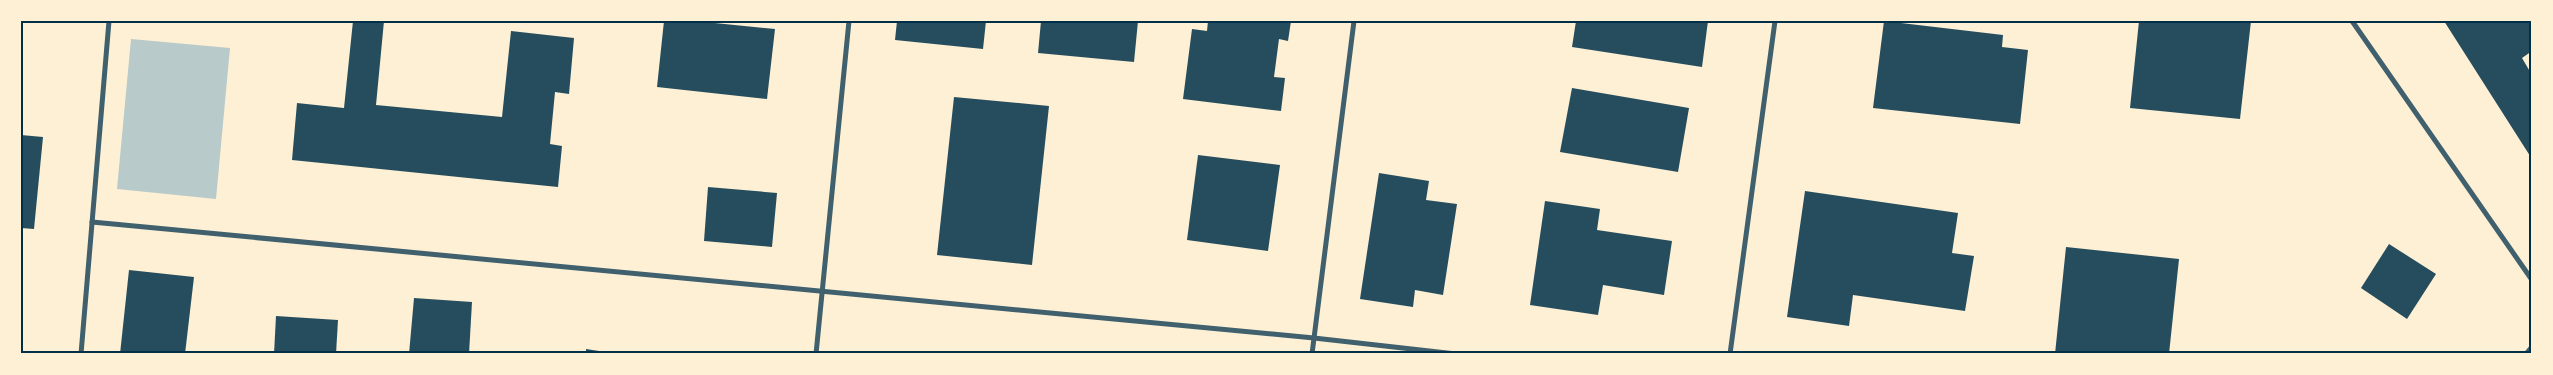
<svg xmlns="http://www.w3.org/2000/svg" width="2553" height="375" font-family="Ubuntu,sans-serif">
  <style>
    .green { fill: #b9caca }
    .building { fill: #264d5e }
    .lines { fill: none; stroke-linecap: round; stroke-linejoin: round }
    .minor { stroke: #3f606c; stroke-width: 5 }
    .neatline { fill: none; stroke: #003049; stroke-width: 2 }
  </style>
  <rect width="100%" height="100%" fill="#fdf0d5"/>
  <!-- green -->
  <path class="green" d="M 131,39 L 230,48 L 216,199 L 117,189 Z"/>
  <!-- building -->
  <g class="building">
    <path d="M 353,21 L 384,21 L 376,105 L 502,117 L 511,31 L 574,38 L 569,94 L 555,92 L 550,144 L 562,146 L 558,187 L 292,160 L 297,103 L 344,108 Z"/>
    <path d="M 664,21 L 695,21 L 775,29 L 767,99 L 657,87 Z"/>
    <path d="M 897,21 L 986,21 L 983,49 L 895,40 Z"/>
    <path d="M 1041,21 L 1138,21 L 1134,62 L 1038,53 Z"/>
    <path d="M 1208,21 L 1291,21 L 1288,41 L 1279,39 L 1274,77 L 1285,78 L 1281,111 L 1183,99 L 1192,29 L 1207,31 Z"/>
    <path d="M 1576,21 L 1708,21 L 1702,67 L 1572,47 Z"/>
    <path d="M 1884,21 L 2003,35 L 2002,47 L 2028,50 L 2020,124 L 1873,108 Z"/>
    <path d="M 2139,21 L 2251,21 L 2240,119 L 2130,108 Z"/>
    <path d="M 2444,21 L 2532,21 L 2532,51 L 2522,58 L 2532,75 L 2532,159 Z"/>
    <path d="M 1572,88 L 1689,108 L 1678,172 L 1560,152 Z"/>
    <path d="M 954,97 L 1049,106 L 1032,265 L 937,255 Z"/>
    <path d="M 21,135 L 43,137 L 34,229 L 21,228 Z"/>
    <path d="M 1198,155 L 1280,165 L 1268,251 L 1187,240 Z"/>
    <path d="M 1379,173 L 1429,181 L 1426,200 L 1457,204 L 1443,295 L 1415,290 L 1413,307 L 1360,299 Z"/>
    <path d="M 708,187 L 777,193 L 772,247 L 704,241 Z"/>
    <path d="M 1805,191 L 1958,213 L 1952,253 L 1974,256 L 1965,311 L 1853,295 L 1849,326 L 1787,317 Z"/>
    <path d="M 1545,201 L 1600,209 L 1597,230 L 1672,241 L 1664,295 L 1603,285 L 1598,315 L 1530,305 Z"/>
    <path d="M 2389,244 L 2436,274 L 2407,319 L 2361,288 Z"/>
    <path d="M 2066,247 L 2179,259 L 2169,354 L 2055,354 Z"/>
    <path d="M 129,270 L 194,277 L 185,354 L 120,354 Z"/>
    <path d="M 414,298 L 472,302 L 469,354 L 409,354 Z"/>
    <path d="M 276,316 L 338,320 L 336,354 L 274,354 Z"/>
    <path d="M 586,349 L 612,353 L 612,354 L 586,354 Z"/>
  </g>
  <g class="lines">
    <!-- minor -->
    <g class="minor">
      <path d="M 2352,21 L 2532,280"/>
      <path d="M 92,222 L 1314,338 L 1456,354"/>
      <path d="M 81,354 L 109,21"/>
      <path d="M 816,354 L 849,21"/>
      <path d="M 1312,354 L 1354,21"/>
      <path d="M 1730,354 L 1775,21"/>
      <path d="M 2526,354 L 2532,347"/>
    </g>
  </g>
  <!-- border -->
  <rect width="2553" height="375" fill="none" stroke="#fdf0d5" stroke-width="45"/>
  <rect x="22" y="22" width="2508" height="330" class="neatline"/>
</svg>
